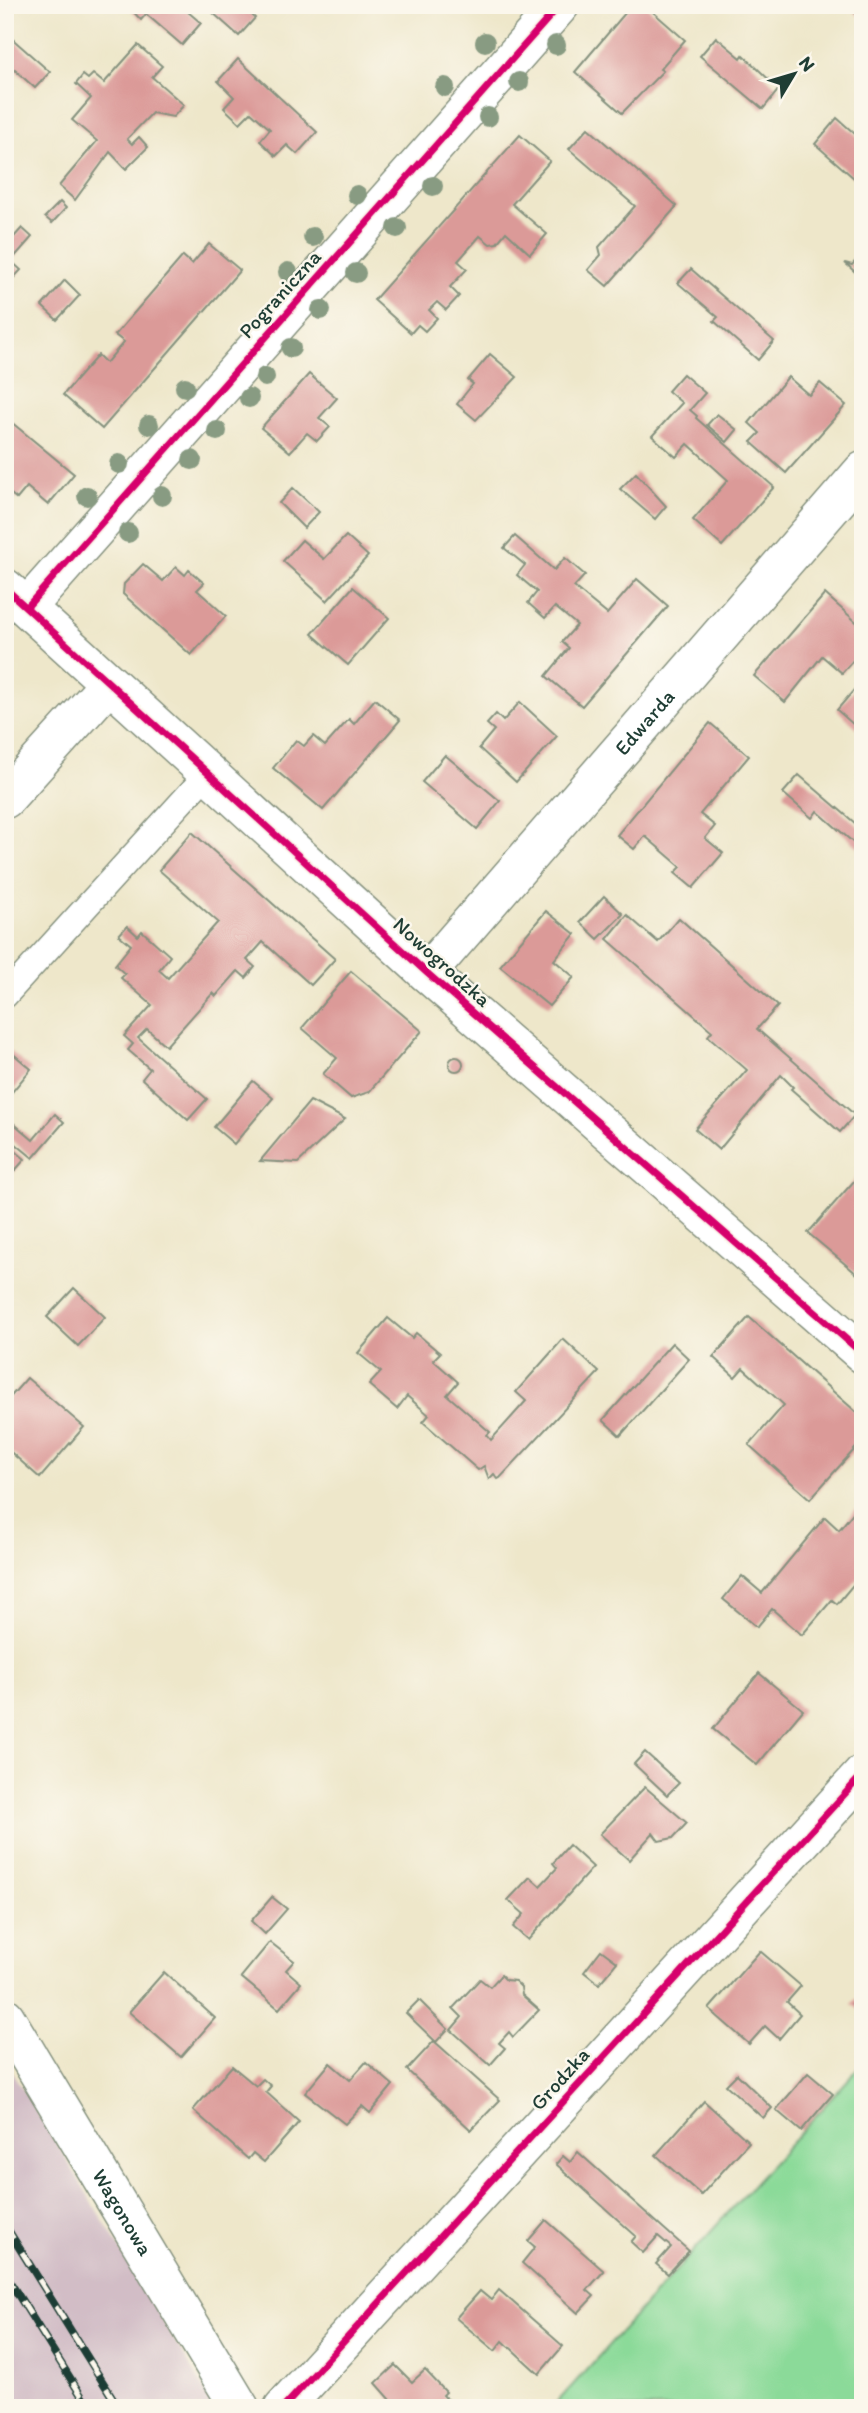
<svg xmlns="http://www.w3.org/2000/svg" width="868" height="2413" font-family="Itim,sans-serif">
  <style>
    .industrial { fill: #d2bdc6 }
    .green { fill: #8bda99; stroke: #558c66; stroke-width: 2 }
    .building { fill: #db9a98 }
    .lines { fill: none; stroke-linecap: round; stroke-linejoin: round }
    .lane-casing { stroke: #86927f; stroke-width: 27 }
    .street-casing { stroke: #86927f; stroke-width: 41 }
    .lane { stroke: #fff; stroke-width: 24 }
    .street { stroke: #fff; stroke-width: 38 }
    .rail-casing { stroke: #1f3d34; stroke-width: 8 }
    .rail { stroke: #fbf7ec; stroke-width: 5; stroke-dasharray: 16; stroke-linecap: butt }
    .cycleway-casing { stroke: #fbf7ec; stroke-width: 11 }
    .cycleway { stroke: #d6006c; stroke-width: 7 }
    .tree { fill: #889b82 }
    .labels { text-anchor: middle; stroke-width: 5; stroke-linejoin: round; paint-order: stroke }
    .street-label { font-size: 21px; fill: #1f3d34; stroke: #fbf7ec }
  </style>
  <rect width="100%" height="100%" fill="#fbf7ec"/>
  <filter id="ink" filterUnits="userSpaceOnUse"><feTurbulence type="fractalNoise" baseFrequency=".0143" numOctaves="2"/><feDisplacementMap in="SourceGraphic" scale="14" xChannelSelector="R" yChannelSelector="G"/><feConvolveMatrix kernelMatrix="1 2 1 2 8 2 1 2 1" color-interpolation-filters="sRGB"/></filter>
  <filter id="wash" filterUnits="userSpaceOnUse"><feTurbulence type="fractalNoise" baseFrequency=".00686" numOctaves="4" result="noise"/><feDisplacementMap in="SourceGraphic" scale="28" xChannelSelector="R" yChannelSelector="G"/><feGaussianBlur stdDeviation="1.57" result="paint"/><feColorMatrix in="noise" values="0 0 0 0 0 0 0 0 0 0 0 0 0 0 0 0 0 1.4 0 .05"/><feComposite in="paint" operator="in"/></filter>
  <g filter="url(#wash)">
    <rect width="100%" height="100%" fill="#eee7ca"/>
    <!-- industrial -->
    <path class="industrial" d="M 5,2061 L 62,2152 L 215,2408 L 5,2408 Z"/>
    <!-- green -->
    <path class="green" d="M 863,2063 L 863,2408 L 552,2408 Z"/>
    <g id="blocks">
      <!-- building -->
      <g class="building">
        <path d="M 127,5 L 180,5 L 201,23 L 182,45 L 146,14 L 141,20 Z"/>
        <path d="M 218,5 L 258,5 L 251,14 L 255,18 L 239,36 L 212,12 Z"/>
        <path d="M 632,5 L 645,5 L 685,40 L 660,69 L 663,71 L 622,113 L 575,72 Z"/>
        <path d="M 854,5 L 863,5 L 863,19 L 851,9 Z"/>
        <path d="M 8,35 L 50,72 L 35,88 L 5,61 L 5,38 Z"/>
        <path d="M 716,37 L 741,58 L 743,55 L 779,89 L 763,109 L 700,56 Z"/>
        <path d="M 138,45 L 162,66 L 152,77 L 184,105 L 173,117 L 152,113 L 127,139 L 132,144 L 139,137 L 148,147 L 126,169 L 110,152 L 75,200 L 59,186 L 97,141 L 72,120 L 91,98 L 76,84 L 83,75 L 88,79 L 93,74 L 104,83 Z"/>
        <path d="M 238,59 L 317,132 L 297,154 L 287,145 L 276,156 L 260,141 L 270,129 L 251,112 L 240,123 L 224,108 L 234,97 L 218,81 Z"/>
        <path d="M 837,118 L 863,141 L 863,186 L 815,144 Z"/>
        <path d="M 588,128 L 677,206 L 607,286 L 588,270 L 601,255 L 599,247 L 635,206 L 569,149 Z"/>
        <path d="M 520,135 L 550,161 L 512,204 L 547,234 L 530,254 L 506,232 L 497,243 L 490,244 L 480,236 L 458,261 L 467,269 L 450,287 L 459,296 L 446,310 L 437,302 L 429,310 L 437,318 L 425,331 L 418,325 L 411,333 L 374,300 Z"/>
        <path d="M 60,202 L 66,208 L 52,223 L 45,217 Z"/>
        <path d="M 22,228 L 32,237 L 11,261 L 21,270 L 5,287 L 5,247 Z"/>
        <path d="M 209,244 L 240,270 L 102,429 L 63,395 L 98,355 L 106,363 L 124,342 L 115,335 L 183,256 L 192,264 Z"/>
        <path d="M 863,253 L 863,279 L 845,263 L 852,265 Z"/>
        <path d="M 691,269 L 774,341 L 758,360 L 714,321 L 718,317 L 678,283 Z"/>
        <path d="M 65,280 L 80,295 L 57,320 L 42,306 Z"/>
        <path d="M 490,354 L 517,377 L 476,420 L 457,404 L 473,384 L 468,380 Z"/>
        <path d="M 309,374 L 337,398 L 319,418 L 330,427 L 317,441 L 307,433 L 290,452 L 261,428 Z"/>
        <path d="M 683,374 L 705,393 L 690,410 L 697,416 L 696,418 L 774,487 L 722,546 L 693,520 L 728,480 L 688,444 L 676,457 L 652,436 L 682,403 L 668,391 Z"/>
        <path d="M 788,377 L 809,395 L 820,383 L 846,405 L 786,473 L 751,442 L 760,433 L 749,423 Z"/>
        <path d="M 717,414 L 737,430 L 727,442 L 707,425 Z"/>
        <path d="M 5,417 L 74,474 L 48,505 L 27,487 L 17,499 L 5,489 Z"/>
        <path d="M 636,473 L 666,506 L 655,519 L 620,489 Z"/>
        <path d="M 293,488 L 319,512 L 304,528 L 279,503 Z"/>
        <path d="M 346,536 L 368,556 L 327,601 L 283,561 L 302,540 L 324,559 Z"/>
        <path d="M 515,536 L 554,570 L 565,558 L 585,575 L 574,587 L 607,614 L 637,579 L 668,606 L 582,706 L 546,676 L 569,648 L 562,642 L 577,625 L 555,607 L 545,618 L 528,603 L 537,592 L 517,575 L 525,565 L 504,548 Z"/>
        <path d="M 143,564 L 163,581 L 176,567 L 185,575 L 189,570 L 204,583 L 197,590 L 226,616 L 191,655 L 123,594 L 124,584 Z"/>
        <path d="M 353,587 L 389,618 L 348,665 L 312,634 Z"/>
        <path d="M 825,594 L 863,628 L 863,649 L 842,673 L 822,656 L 785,702 L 754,676 Z"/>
        <path d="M 859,684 L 863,688 L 863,733 L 837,710 Z"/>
        <path d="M 375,699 L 400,720 L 323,810 L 273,768 L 296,740 L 304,746 L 313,736 L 325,746 L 349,719 L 354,724 Z"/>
        <path d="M 520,702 L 557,736 L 516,782 L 479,748 L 494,730 L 487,724 L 496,714 L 503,721 Z"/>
        <path d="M 710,723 L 749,756 L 700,814 L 715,826 L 705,838 L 723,853 L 693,888 L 675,873 L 681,867 L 645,836 L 634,849 L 617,835 Z"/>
        <path d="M 445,755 L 500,801 L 477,829 L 422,782 Z"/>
        <path d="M 799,775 L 863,830 L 863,851 L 817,811 L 812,818 L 783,793 Z"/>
        <path d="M 192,832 L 335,959 L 311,985 L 263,942 L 247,960 L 255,967 L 246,978 L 238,971 L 216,996 L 213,993 L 166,1046 L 147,1029 L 138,1038 L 207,1099 L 188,1120 L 142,1079 L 150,1069 L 128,1050 L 133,1044 L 124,1036 L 152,1005 L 121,978 L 125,974 L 115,965 L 131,945 L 119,935 L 127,926 L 138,936 L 142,931 L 170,956 L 159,970 L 168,978 L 218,922 L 159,870 Z"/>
        <path d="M 604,896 L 623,914 L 598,939 L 580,922 Z"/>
        <path d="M 546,911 L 575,934 L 554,960 L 574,977 L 549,1006 L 500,966 Z"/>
        <path d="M 627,915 L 658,942 L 679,918 L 778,1006 L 757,1029 L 855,1115 L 840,1132 L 791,1089 L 793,1087 L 781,1075 L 719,1150 L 695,1129 L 747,1070 L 708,1036 L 712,1031 L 607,939 Z"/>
        <path d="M 351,971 L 422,1031 L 369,1092 L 351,1098 L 323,1074 L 337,1058 L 302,1028 Z"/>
        <path d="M 5,1047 L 31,1069 L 8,1097 L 5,1095 Z"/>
        <circle cx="456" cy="1064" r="7"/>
        <path d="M 253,1081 L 273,1098 L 234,1144 L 214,1127 Z"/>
        <path d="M 310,1101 L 345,1119 L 298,1163 L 260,1161 Z"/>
        <path d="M 55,1114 L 64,1122 L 33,1158 L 5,1135 L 5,1116 L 33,1140 Z"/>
        <path d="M 5,1142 L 25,1159 L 5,1182 Z"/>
        <path d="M 863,1171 L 863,1279 L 808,1233 Z"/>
        <path d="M 74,1288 L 105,1317 L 78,1346 L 47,1317 Z"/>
        <path d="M 749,1317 L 863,1418 L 863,1440 L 810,1499 L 749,1445 L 784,1405 L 743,1368 L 735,1377 L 713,1357 Z"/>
        <path d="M 388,1318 L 412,1338 L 416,1333 L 440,1353 L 433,1360 L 458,1382 L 447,1395 L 490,1432 L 487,1435 L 491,1440 L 526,1401 L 516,1392 L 563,1339 L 599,1372 L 500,1478 L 498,1479 L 494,1474 L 489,1479 L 484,1466 L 478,1470 L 423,1422 L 429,1415 L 407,1396 L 397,1409 L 369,1385 L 381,1372 L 358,1353 Z"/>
        <path d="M 672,1343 L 689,1359 L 620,1436 L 603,1420 Z"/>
        <path d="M 27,1378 L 84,1427 L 40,1478 L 5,1447 L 5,1403 Z"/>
        <path d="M 856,1509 L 863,1515 L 863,1573 L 837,1604 L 832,1600 L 802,1635 L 772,1609 L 757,1627 L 723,1599 L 742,1576 L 762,1593 L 825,1517 L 839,1530 Z"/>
        <path d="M 759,1673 L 803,1710 L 757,1765 L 713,1729 Z"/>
        <path d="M 645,1752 L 679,1783 L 667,1795 L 634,1764 Z"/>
        <path d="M 645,1787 L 687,1823 L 673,1838 L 659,1841 L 653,1833 L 629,1860 L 600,1834 Z"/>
        <path d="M 569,1845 L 593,1867 L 528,1940 L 513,1927 L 524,1914 L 508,1900 L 530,1877 L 540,1886 L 557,1868 L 553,1863 Z"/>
        <path d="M 272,1897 L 287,1909 L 265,1934 L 251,1921 Z"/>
        <path d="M 270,1942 L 294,1961 L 286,1970 L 301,1983 L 279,2009 L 241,1977 Z"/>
        <path d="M 601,1950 L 617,1962 L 599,1984 L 584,1972 Z"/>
        <path d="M 760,1951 L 801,1986 L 787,2002 L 800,2014 L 779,2039 L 765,2026 L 749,2044 L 709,2009 Z"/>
        <path d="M 164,1972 L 215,2018 L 181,2057 L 129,2012 Z"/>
        <path d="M 501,1975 L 506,1980 L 515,1981 L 521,1987 L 522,1995 L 539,2010 L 513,2037 L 509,2032 L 499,2043 L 505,2048 L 490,2065 L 451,2030 L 462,2017 L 453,2008 L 480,1979 L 490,1987 Z"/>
        <path d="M 863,1992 L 863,2013 L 852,2004 Z"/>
        <path d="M 419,2000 L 448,2029 L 436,2042 L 406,2013 Z"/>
        <path d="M 434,2041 L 500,2100 L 471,2130 L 407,2070 Z"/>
        <path d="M 366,2062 L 393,2085 L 370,2113 L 362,2106 L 345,2124 L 305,2093 L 330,2063 L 350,2080 Z"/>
        <path d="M 232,2066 L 256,2086 L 263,2079 L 271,2086 L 266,2092 L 299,2122 L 264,2162 L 253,2153 L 248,2159 L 193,2110 Z"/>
        <path d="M 808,2073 L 833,2094 L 801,2131 L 776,2110 Z"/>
        <path d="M 737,2074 L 772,2108 L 763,2118 L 726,2085 Z"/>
        <path d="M 704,2101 L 749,2142 L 701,2195 L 656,2155 Z"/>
        <path d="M 578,2152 L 689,2251 L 668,2274 L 656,2264 L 671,2247 L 658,2236 L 643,2253 L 631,2242 L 636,2236 L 556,2164 L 563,2156 L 570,2162 Z"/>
        <path d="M 546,2220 L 604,2271 L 587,2290 L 594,2296 L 578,2313 L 522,2263 L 535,2247 L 528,2241 Z"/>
        <path d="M 499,2290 L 563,2346 L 539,2374 L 503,2341 L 495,2351 L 456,2318 L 480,2291 L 491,2300 Z"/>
        <path d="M 395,2365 L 412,2382 L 425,2370 L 446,2392 L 443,2395 L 455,2408 L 398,2408 L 376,2383 Z"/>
      </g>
    </g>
  </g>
  <g filter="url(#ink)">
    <use href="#blocks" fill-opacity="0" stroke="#86927f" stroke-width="2"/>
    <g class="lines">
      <defs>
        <path id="lane" d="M 5,996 L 207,774"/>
        <g id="street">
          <path d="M 5,588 L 427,973 L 863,1354"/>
          <path d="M 27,607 L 560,5"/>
          <path d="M 5,799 L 109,684"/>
          <path id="s1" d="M 427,973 L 863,471"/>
          <path id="s2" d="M 5,2017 L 240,2408"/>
          <path d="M 283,2408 L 863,1774"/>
        </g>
      </defs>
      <!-- lane casing -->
      <use href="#lane" class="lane-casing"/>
      <!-- street casing -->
      <use href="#street" class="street-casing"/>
      <!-- lane -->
      <use href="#lane" class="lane"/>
      <!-- street -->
      <use href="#street" class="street"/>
      <defs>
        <g id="rail">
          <path d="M 5,2225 L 119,2408"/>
          <path d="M 5,2274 L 89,2408"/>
        </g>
      </defs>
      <!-- rail casing -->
      <use href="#rail" class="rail-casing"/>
      <!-- rail -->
      <use href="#rail" class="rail"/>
      <defs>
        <g id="cycleway">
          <path d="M 5,588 L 427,973 L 863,1354"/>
          <path d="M 27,607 L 560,5"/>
          <path d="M 283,2408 L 863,1774"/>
        </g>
      </defs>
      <!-- cycleway casing -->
      <use href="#cycleway" class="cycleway-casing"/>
      <!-- cycleway -->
      <use href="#cycleway" class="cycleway"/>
    </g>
    <!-- trees -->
    <g class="tree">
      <circle cx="485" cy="42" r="10"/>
      <circle cx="556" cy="45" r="10"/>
      <circle cx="519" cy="82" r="10"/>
      <circle cx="445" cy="87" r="10"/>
      <circle cx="488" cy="117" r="10"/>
      <circle cx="433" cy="186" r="10"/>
      <circle cx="357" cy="195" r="10"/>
      <circle cx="397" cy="228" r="10"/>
      <circle cx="313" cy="237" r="10"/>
      <circle cx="288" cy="272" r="10"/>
      <circle cx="356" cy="273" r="10"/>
      <circle cx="321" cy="310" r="10"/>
      <circle cx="291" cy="348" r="10"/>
      <circle cx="265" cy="377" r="10"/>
      <circle cx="185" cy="387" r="10"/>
      <circle cx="249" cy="398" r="10"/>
      <circle cx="149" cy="425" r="10"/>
      <circle cx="217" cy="431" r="10"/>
      <circle cx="192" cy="460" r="10"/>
      <circle cx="119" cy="464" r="10"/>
      <circle cx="87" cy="496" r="10"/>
      <circle cx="162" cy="496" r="10"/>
      <circle cx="128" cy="533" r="10"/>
    </g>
  </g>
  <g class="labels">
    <!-- street labels -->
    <g class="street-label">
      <text transform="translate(280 294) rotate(-48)" y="7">Pograniczna</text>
      <text dy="7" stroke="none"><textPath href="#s1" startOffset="332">Edwarda</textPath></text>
      <text transform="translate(442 962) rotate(42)" y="7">Nowogrodzka</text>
      <text transform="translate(560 2079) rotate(-48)" y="7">Grodzka</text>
      <text dy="7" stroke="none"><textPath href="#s2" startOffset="228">Wagonowa</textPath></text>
    </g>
  </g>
  <!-- margin -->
  <rect width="868" height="2413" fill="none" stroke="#fbf7ec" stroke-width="28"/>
  <!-- north arrow -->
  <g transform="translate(794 74) rotate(52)" stroke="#fbf7ec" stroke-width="5" paint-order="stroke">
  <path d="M0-5L12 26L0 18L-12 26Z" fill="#1f3d34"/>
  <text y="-10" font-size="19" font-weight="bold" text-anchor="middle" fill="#1f3d34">N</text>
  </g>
</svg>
